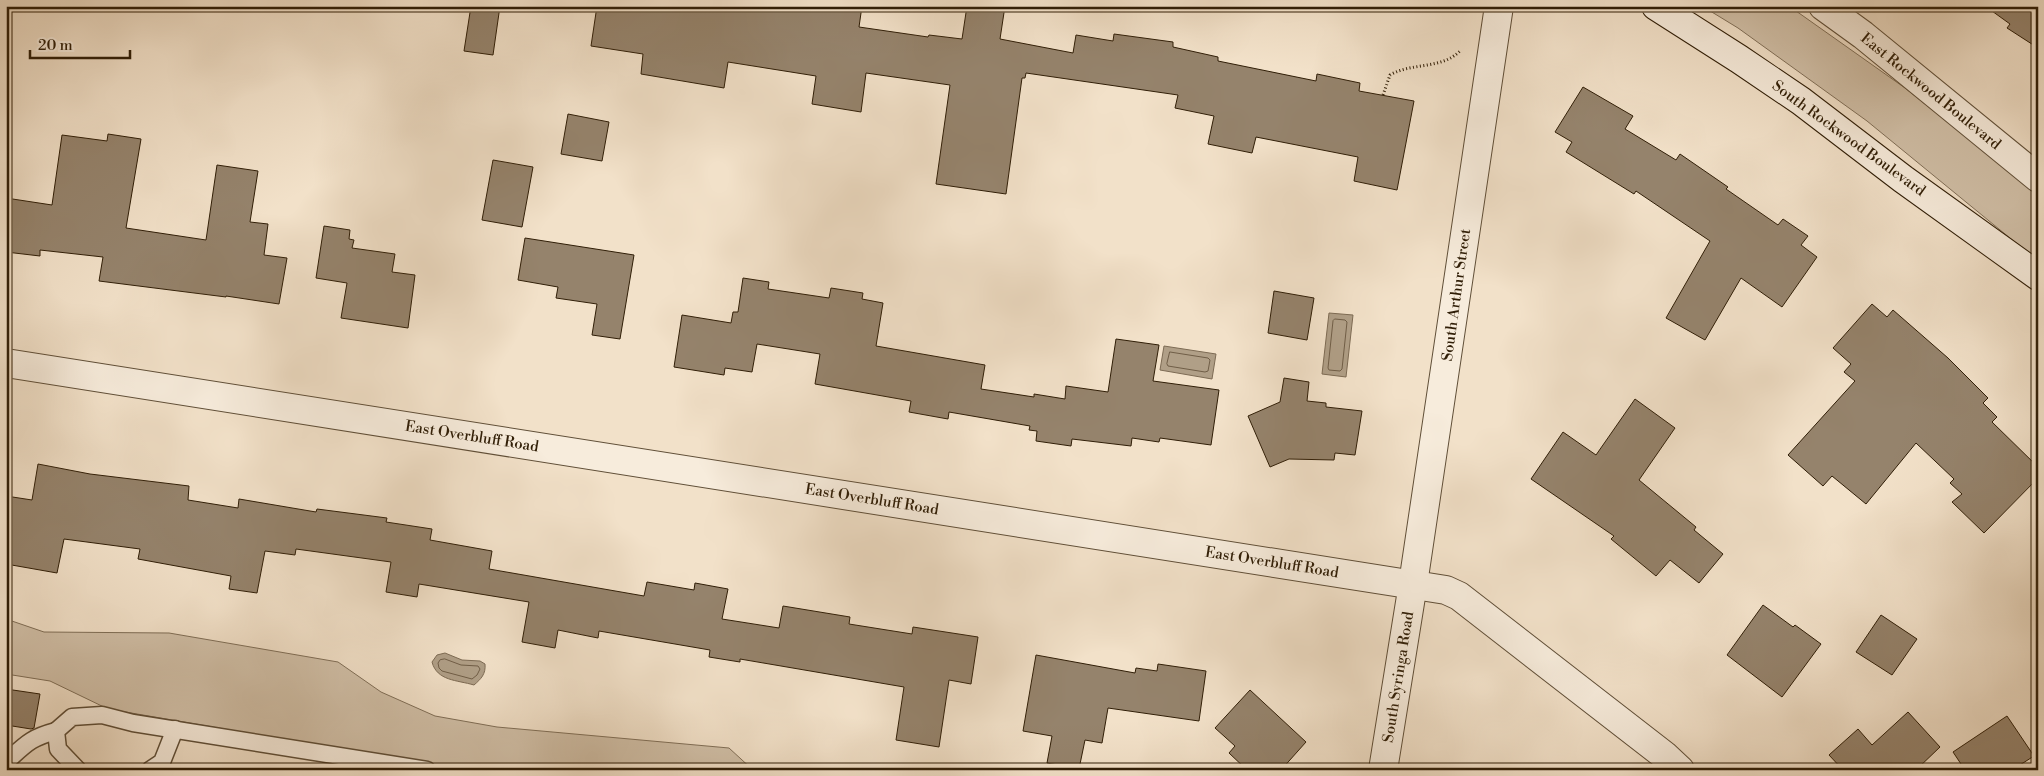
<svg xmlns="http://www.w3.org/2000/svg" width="2044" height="776" font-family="'Libre Bodoni',serif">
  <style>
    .green { fill: #d1c0a8; stroke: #806f58 }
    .water { fill: #b09f87; stroke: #7d6b54 }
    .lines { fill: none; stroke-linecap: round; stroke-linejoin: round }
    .shore { stroke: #705e47; stroke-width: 1 }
    .building { fill: #95836c; stroke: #301e07 }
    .lane-casing { stroke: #604f38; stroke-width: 19 }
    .street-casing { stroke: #604f38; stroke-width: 30 }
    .secondary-casing { stroke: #301e07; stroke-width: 30 }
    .path { stroke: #301e07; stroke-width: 3; stroke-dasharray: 1 2.5; stroke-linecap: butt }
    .lane { stroke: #f7ecdc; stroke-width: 16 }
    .street { stroke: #f7ecdc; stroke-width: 28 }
    .secondary { stroke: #f7ecdc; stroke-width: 28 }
    .labels { text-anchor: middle; stroke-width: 5; stroke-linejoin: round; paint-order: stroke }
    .street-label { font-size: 15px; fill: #301e07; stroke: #f7ecdc }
  </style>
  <rect width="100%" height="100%" fill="#f2e1c9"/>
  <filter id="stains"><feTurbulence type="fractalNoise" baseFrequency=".004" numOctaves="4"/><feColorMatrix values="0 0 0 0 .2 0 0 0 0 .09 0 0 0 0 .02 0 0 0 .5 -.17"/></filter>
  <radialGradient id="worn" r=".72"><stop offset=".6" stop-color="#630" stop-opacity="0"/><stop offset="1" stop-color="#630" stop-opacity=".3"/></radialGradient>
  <!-- green -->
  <g class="green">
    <path d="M 1702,6 L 1789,6 L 1905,88 L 2038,194 L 2038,261 L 1867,121 L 1738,28 Z"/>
    <path d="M 6,619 L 44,632 L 169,633 L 338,662 L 381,692 L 435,716 L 497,727 L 729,748 L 753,770 L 463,770 L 108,709 L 50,681 L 6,674 Z"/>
  </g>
  <!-- water -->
  <g class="water">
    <path d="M 1329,313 L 1353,315 L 1346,377 L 1322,374 Z"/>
    <path d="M 1164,346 L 1216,354 L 1212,379 L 1160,370 Z"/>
    <path d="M 445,653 L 462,660 L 480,661 L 485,664 C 486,674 481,679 474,685 C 457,680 437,681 432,662 L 437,655 Z"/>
  </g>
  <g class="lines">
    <!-- shore -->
    <g class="shore">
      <path d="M 1335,319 L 1345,320 L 1347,322 L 1342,369 L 1340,371 L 1329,370 L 1328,368 L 1333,321 Z"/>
      <path d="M 1170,352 L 1208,358 L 1210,360 L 1208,371 L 1205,372 L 1168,366 L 1167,364 Z"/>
      <path d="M 445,659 L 461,665 L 478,666 L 480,669 L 477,675 L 472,679 L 442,671 L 439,668 L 438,663 L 440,660 Z"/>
    </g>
  </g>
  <!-- building -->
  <g class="building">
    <path d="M 471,6 L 500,6 L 493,55 L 464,51 Z"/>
    <path d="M 597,6 L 862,6 L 859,27 L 928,37 L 929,35 L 962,39 L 967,6 L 1005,6 L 1000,39 L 1073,53 L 1076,35 L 1113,41 L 1114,34 L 1173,42 L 1173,47 L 1218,57 L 1218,61 L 1316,81 L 1317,74 L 1360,83 L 1359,91 L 1414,101 L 1397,190 L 1354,181 L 1358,157 L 1256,137 L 1252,153 L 1208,144 L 1214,116 L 1175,108 L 1178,95 L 1026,73 L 1025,78 L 1022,78 L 1006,194 L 936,184 L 950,85 L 866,73 L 861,112 L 812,104 L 816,76 L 728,62 L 724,88 L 641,74 L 643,54 L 591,46 Z"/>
    <path d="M 1985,6 L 2038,6 L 2038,48 L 2007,28 L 2010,24 Z"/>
    <path d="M 1583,87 L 1633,116 L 1625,129 L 1676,160 L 1680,154 L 1728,187 L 1726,189 L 1778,225 L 1783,219 L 1808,236 L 1801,245 L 1817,257 L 1782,307 L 1741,278 L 1705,340 L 1666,318 L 1710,241 L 1636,191 L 1634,194 L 1566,152 L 1572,142 L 1555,132 Z"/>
    <path d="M 568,114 L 609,122 L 602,161 L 561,154 Z"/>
    <path d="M 108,134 L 141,139 L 126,228 L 206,240 L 217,165 L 258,171 L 250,222 L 268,224 L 264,255 L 287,258 L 279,304 L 226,296 L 226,297 L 99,281 L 103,257 L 40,250 L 40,256 L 6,252 L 6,198 L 52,205 L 62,135 L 107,141 Z"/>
    <path d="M 493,160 L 533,167 L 522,227 L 482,220 Z"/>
    <path d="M 324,226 L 350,230 L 349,239 L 354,240 L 352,248 L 395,254 L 392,272 L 415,275 L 408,328 L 341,318 L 347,283 L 316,278 Z"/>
    <path d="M 525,238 L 634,255 L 620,339 L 592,335 L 597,304 L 556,298 L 558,287 L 518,280 Z"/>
    <path d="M 743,278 L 769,282 L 768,289 L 829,298 L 831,288 L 863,293 L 862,299 L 883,303 L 876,346 L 985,365 L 981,389 L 1034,397 L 1034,394 L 1065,399 L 1066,386 L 1108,392 L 1116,339 L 1159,345 L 1153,381 L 1219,390 L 1211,445 L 1160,438 L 1159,442 L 1132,438 L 1131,446 L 1072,439 L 1071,446 L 1036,441 L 1037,431 L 1029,430 L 1030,426 L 949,412 L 948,419 L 909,412 L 911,401 L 815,384 L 820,354 L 757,344 L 752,372 L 725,368 L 724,375 L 674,367 L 682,315 L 731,323 L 733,312 L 738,312 Z"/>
    <path d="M 1274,291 L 1314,298 L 1307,340 L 1268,333 Z"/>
    <path d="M 1872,304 L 1887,317 L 1893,310 L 1948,358 L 1988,398 L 1983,403 L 1997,417 L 1992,422 L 2038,467 L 2038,478 L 1984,533 L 1952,502 L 1962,494 L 1950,483 L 1954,479 L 1916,443 L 1866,504 L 1832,476 L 1823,486 L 1788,455 L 1855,381 L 1844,372 L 1851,364 L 1833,348 Z"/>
    <path d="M 1284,378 L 1309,382 L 1307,401 L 1326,403 L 1326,407 L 1362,411 L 1355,455 L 1335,453 L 1334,460 L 1289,459 L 1270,467 L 1248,416 L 1280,402 Z"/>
    <path d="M 1635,399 L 1675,428 L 1639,480 L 1696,527 L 1694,530 L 1723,554 L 1699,583 L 1670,560 L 1656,576 L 1611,539 L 1614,536 L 1531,479 L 1563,432 L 1596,455 Z"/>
    <path d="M 38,464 L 90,474 L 189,486 L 188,500 L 238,508 L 239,499 L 316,512 L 317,509 L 387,518 L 386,522 L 432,529 L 430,540 L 492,551 L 489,569 L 644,596 L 647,582 L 694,590 L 695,583 L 728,589 L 722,619 L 779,628 L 783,606 L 850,617 L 849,624 L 912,634 L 913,627 L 978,637 L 971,684 L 949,680 L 939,747 L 896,740 L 904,687 L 740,659 L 740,662 L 709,657 L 710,650 L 599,631 L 598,638 L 558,630 L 555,648 L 522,642 L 529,602 L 419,584 L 417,597 L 386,592 L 391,562 L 296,549 L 295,555 L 265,551 L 257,593 L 229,589 L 231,576 L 138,559 L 140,549 L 64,539 L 57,573 L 6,564 L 6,496 L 32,500 Z"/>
    <path d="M 1763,605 L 1793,627 L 1795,625 L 1821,644 L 1782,697 L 1727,655 Z"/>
    <path d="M 1881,615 L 1917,639 L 1892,675 L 1856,652 Z"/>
    <path d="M 1036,655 L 1135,673 L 1136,668 L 1157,671 L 1158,664 L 1206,671 L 1199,721 L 1108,708 L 1102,743 L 1085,740 L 1079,769 L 1047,763 L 1052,736 L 1023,731 Z"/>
    <path d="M 6,689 L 40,694 L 34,728 L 31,729 L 6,725 Z"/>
    <path d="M 1250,690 L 1306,742 L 1281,770 L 1247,770 L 1229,753 L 1235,746 L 1215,728 Z"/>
    <path d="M 1908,712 L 1940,747 L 1916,770 L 1843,770 L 1829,755 L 1858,729 L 1872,745 Z"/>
    <path d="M 2007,716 L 2034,756 L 2012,770 L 1965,770 L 1953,752 Z"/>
  </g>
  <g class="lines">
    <defs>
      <g id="lane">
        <path d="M 6,762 C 26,744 30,738 56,731"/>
        <path d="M 78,770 L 58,749 L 56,731 L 72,717 L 102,715 L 133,723 L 427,770"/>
        <path d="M 150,770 L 162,762 L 175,729"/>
      </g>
      <g id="street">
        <path d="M 1823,6 L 1863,35 L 2038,178"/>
        <path d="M 6,363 L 1446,590 L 1459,596 L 1664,755 L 1680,770"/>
        <path d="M 1383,770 L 1413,584 L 1499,6"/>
      </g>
      <path id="secondary" d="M 1656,6 L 1739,59 L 1801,101 L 1903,179 L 2038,276"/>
    </defs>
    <!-- lane casing -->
    <use href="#lane" class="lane-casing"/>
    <!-- street casing -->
    <use href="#street" class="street-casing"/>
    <!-- secondary casing -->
    <use href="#secondary" class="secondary-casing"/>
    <!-- path -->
    <path class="path" d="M 1383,95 L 1390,75 C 1412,62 1442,70 1461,50"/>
    <!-- lane -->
    <use href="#lane" class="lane"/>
    <!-- street -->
    <use href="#street" class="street"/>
    <!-- secondary -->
    <use href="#secondary" class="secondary"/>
  </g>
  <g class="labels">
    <!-- street labels -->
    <g class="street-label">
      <text transform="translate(1931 91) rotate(39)" y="5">East Rockwood Boulevard</text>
      <text transform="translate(1849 138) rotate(36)" y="5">South Rockwood Boulevard</text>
      <text transform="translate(1456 295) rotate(-82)" y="5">South Arthur Street</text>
      <text transform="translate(472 436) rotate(9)" y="5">East Overbluff Road</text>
      <text transform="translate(872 499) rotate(9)" y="5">East Overbluff Road</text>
      <text transform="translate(1272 562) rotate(9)" y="5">East Overbluff Road</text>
      <text transform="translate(1398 677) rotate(-81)" y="5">South Syringa Road</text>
    </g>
  </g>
  <!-- margin -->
  <rect width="2044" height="776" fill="none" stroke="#f2e1c9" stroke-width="25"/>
  <rect x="8" y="8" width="2029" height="761" fill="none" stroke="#301e07" stroke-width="2.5"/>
  <rect x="12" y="12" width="2019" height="751" fill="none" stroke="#301e07"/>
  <!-- scale -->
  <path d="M30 50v8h100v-8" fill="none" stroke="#301e07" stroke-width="2.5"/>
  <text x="38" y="50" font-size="15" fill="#301e07" stroke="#f7ecdc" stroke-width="4" paint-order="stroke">20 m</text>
  <rect width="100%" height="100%" filter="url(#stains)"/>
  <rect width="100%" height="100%" fill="url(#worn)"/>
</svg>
